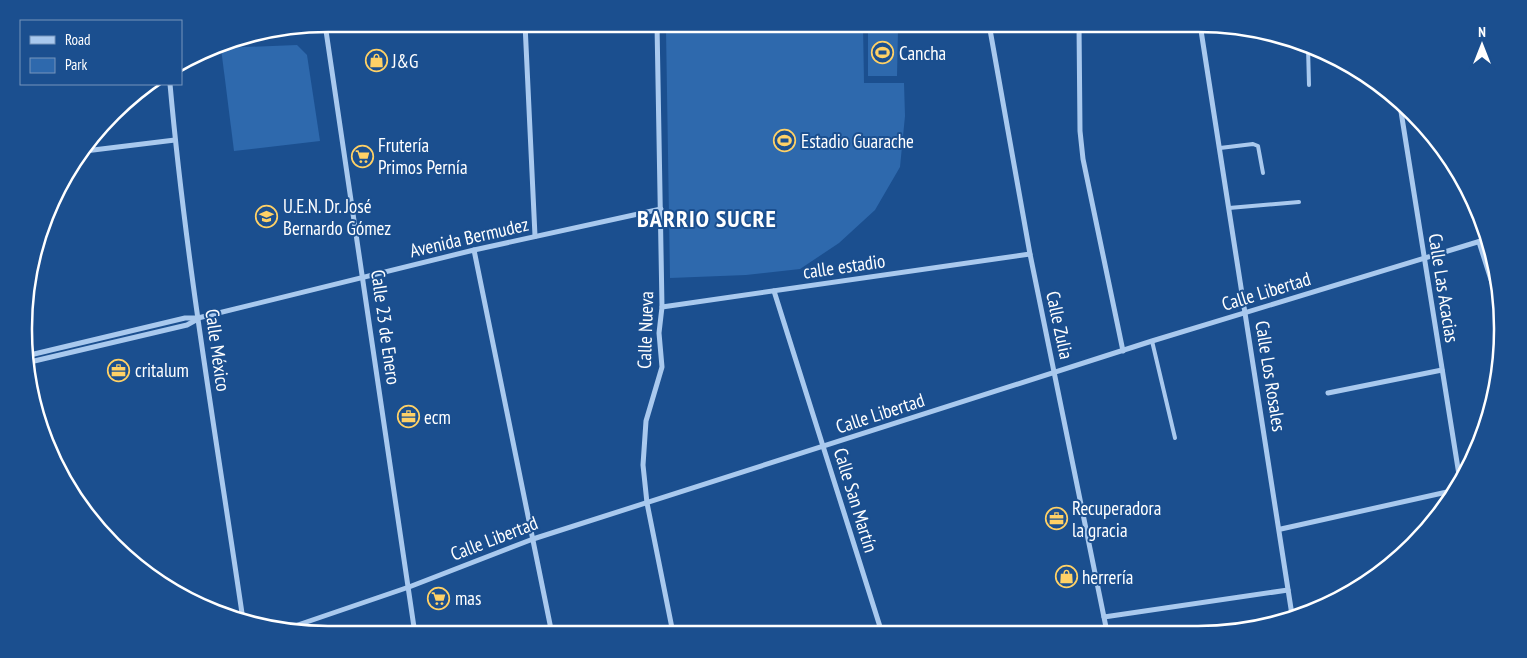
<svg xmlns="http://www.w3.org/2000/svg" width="1527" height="658" font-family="'PT Sans Narrow',sans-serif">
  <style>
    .green { fill: #2e69ad }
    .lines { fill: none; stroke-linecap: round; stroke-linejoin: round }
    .lane { stroke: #a9c9ee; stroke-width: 4 }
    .street { stroke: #a9c9ee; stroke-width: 5 }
    .labels { text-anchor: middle; stroke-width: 4; stroke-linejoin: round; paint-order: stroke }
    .poi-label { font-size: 19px; fill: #fff; stroke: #1b4f8f; text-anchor: start }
    .street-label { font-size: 19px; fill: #fff; stroke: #1b4f8f }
    .district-label { font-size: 24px; font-weight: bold; letter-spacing: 1px; fill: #fff; stroke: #1b4f8f }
    .rim { fill: none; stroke: #fff; stroke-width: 2.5 }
  </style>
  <rect width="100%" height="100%" fill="#1b4f8f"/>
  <!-- green -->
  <g class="green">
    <path d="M 863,26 L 864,83 L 904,83 L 905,116 L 900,167 L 875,210 L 839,243 L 800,269 L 746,275 L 670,278 L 666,29 Z"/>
    <path d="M 868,29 L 898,30 L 897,76 L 868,76 Z"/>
    <path d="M 297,45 L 307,55 L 320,141 L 234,151 L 221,48 Z"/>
  </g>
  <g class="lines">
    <!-- lane -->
    <g class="lane">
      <path d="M 1308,47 L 1309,85"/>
      <path d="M 1220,148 L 1253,144 L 1258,146 L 1263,173"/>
      <path d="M 1229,208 L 1299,202"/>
      <path d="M 1152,341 L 1175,438"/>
    </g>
    <!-- street -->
    <g class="street">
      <path d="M 325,24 L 415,634"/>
      <path d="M 525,24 L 535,236"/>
      <path d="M 657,24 L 662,307 L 659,333 L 662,367 L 646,421 L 643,465 L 647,503 L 673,633"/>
      <path d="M 989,24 L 1030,254 L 1107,632"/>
      <path d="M 1079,24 L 1080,131 L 1083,159 L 1123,351"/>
      <path d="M 1200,24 L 1292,615"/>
      <path d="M 310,27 L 406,24"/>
      <path d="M 170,84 C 186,263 217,442 243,620"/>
      <path d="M 1399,99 L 1460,481"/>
      <path d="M 85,151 L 175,140"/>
      <path d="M 1479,242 L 1501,311"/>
      <path d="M 474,250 L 552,634"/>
      <path d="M 774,291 L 882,633"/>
      <path d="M 662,307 L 1030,254"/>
      <path d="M 30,355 L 185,318 L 198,318 L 474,250 L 661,209"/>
      <path d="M 30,362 L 187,325 L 196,320"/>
      <path d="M 1328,393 L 1442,370"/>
      <path d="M 1281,529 L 1456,490"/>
      <path d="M 1104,617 L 1288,590"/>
      <path d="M 289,628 L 409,587 L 533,539 L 1152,341 L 1484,240"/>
    </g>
  </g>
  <!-- icons -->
  <defs>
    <symbol id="stadium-ring" viewBox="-11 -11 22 22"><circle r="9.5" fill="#1b4f8f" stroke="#ffd166" stroke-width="1.5"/><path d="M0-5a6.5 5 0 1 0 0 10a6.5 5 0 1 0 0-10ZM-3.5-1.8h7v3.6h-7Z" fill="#ffd166"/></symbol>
    <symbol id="shop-ring" viewBox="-11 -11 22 22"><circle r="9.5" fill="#1b4f8f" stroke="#ffd166" stroke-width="1.5"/><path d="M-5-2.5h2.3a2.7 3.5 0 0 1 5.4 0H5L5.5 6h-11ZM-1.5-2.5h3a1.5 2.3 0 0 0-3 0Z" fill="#ffd166"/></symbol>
    <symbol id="supermarket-ring" viewBox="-11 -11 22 22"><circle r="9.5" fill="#1b4f8f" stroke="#ffd166" stroke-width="1.5"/><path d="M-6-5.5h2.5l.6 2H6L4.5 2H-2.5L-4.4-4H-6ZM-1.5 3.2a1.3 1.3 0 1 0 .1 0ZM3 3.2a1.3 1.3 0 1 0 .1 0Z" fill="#ffd166"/></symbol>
    <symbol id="school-ring" viewBox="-11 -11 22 22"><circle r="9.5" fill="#1b4f8f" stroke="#ffd166" stroke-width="1.5"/><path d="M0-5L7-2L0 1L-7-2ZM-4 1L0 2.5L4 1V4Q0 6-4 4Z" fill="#ffd166"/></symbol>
    <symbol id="office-ring" viewBox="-11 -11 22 22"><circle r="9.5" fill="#1b4f8f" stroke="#ffd166" stroke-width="1.5"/><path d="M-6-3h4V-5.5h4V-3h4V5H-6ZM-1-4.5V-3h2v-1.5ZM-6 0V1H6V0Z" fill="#ffd166"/></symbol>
  </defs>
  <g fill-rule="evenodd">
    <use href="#stadium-ring" x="870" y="40" width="25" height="25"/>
    <use href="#shop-ring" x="364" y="48" width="25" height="25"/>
    <use href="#stadium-ring" x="772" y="128" width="25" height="25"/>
    <use href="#supermarket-ring" x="350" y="144" width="25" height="25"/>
    <use href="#school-ring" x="254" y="204" width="25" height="25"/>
    <use href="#office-ring" x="106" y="358" width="25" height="25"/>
    <use href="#office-ring" x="396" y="404" width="25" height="25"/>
    <use href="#office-ring" x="1044" y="506" width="25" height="25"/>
    <use href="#shop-ring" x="1054" y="564" width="25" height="25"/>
    <use href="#supermarket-ring" x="426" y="586" width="25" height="25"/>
  </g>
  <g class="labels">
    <!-- poi labels -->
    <g class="poi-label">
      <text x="899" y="60">Cancha</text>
      <text x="392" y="68">J&amp;G</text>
      <text x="801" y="148">Estadio Guarache</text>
      <text x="378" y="152">Frutería<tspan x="378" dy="22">Primos Pernía</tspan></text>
      <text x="283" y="213">U.E.N. Dr. José<tspan x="283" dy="22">Bernardo Gómez</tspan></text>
      <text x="135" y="377">critalum</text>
      <text x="424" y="424">ecm</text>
      <text x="1072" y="515">Recuperadora<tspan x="1072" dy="22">la gracia</tspan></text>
      <text x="1082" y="584">herrería</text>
      <text x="455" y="605">mas</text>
    </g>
    <!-- street labels -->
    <g class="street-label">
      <text transform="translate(469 237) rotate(-13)" y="7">Avenida Bermudez</text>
      <text transform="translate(844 266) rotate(-8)" y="7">calle estadio</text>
      <text transform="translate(1444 288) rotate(81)" y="7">Calle Las Acacias</text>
      <text transform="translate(1266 291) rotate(-17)" y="7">Calle Libertad</text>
      <text transform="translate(1060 325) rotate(78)" y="7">Calle Zulia</text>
      <text transform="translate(386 327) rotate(82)" y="7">Calle 23 de Enero</text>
      <text transform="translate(645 330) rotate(-88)" y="7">Calle Nueva</text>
      <text transform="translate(218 350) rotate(82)" y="7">Calle México</text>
      <text transform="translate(1271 376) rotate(81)" y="7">Calle Los Rosales</text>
      <text transform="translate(880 413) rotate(-18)" y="7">Calle Libertad</text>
      <text transform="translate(856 500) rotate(73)" y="7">Calle San Martín</text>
      <text transform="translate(494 538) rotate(-21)" y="7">Calle Libertad</text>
    </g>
    <!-- district labels -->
    <g class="district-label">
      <text x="707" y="227">BARRIO SUCRE</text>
    </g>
  </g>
  <!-- crop -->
  <path d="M0 0H1527V658H0ZM328 32H1198A296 296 0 0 1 1494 328V330A296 296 0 0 1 1198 626H328A296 296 0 0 1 32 330V328A296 296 0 0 1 328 32Z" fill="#1b4f8f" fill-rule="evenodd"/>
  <path class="rim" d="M328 32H1198A296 296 0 0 1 1494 328V330A296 296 0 0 1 1198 626H328A296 296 0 0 1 32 330V328A296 296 0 0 1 328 32Z"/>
  <!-- legend -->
  <rect x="20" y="20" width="162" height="65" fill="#1b4f8f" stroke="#7695bc"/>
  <rect x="30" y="36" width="25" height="8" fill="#a9c9ee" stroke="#7695bc"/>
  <text x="65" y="45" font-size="15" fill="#ffffff">Road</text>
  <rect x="30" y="58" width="25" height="15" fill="#2e69ad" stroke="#7695bc"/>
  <text x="65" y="70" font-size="15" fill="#ffffff">Park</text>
  <!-- north arrow -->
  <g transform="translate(1482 45)" stroke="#1b4f8f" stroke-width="4" paint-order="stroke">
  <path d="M0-4L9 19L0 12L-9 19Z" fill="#ffffff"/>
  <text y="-8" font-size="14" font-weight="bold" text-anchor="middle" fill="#ffffff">N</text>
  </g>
</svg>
